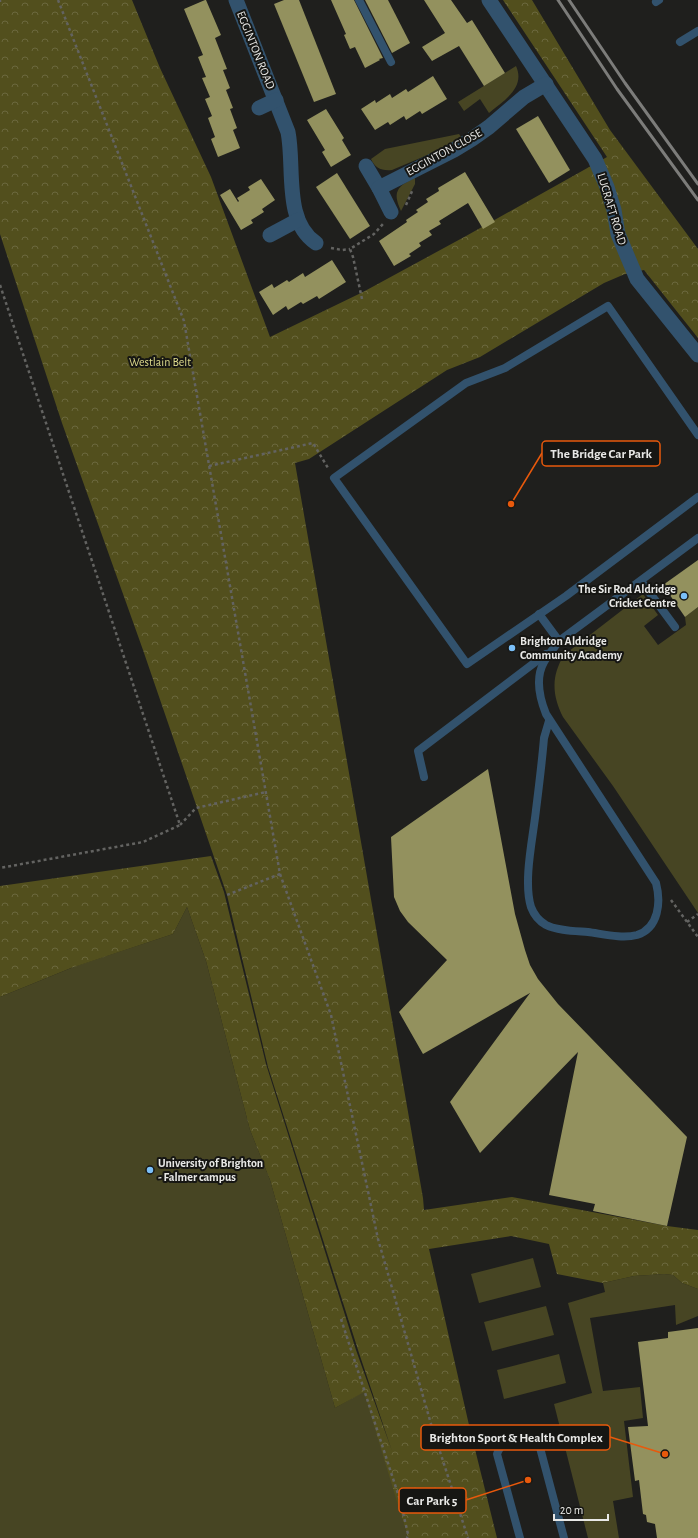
<svg xmlns="http://www.w3.org/2000/svg" width="698" height="1538" font-family="'Alegreya Sans',sans-serif">
  <style>
    .grass { fill: #474523 }
    .forest { fill: url(#forest-crowns) }
    .building { fill: #93915e }
    .lines { fill: none; stroke-linecap: round; stroke-linejoin: round }
    .path { stroke: #636361; stroke-width: 2.5; stroke-dasharray: 3 3; stroke-linecap: butt }
    .lane { stroke: #32526d; stroke-width: 8 }
    .street { stroke: #32526d; stroke-width: 15 }
    .rail { stroke: #7c7c7a; stroke-width: 3 }
    .poi-dot { fill: #7abff8; stroke: #161613; stroke-width: 1.5 }
    .labels { text-anchor: middle; stroke-width: 4; stroke-linejoin: round; paint-order: stroke }
    .street-label { font-size: 12px; fill: #e8e8e6; stroke: #161613 }
    .park-label { font-size: 12px; fill: #dedb8c; stroke: #161613 }
    .poi-label { font-size: 12px; font-weight: bold; fill: #e8e8e6; stroke: #161613; text-anchor: start }
    .leader { fill: none; stroke: #e8590c; stroke-width: 1.5 }
    .callout-dot { fill: #e8590c; stroke: #161613; stroke-width: 1.5 }
    .callout { fill: #161613; stroke: #e8590c; stroke-width: 1.5 }
    .callout-label { font-size: 13px; text-anchor: middle; font-weight: bold; fill: #e8e8e6 }
  </style>
  <defs>
    <pattern id="forest-crowns" width="20" height="18" patternUnits="userSpaceOnUse"><rect width="20" height="18" fill="#524f1d"/><path d="M2 6a3 3 0 1 1 6 0M12 15a3 3 0 1 1 6 0" fill="none" stroke="#6b683e"/></pattern>
  </defs>
  <rect width="100%" height="100%" fill="#1f1f1d"/>
  <!-- grass -->
  <g class="grass">
    <path d="M 516,66 C 526,88 503,101 489,113 L 480,99 L 464,111 L 458,102 Z"/>
    <path d="M 459,134 L 461,137 L 437,151 L 392,170 C 381,171 375,168 371,159 L 385,149 Z"/>
    <path d="M 415,178 L 415,184 L 401,211 C 392,192 397,186 415,178 Z"/>
    <path d="M 643,594 L 658,615 L 644,626 L 658,645 L 686,625 L 685,617 L 698,607 L 698,913 L 613,786 L 563,717 C 552,695 551,676 564,655 Z"/>
    <path d="M 187,907 L 206,961 L 250,1130 L 270,1180 L 335,1408 L 364,1391 L 377,1429 L 408,1538 L 0,1538 L 0,997 L 76,966 L 173,934 Z"/>
    <path d="M 533,1258 L 541,1287 L 479,1303 L 471,1274 Z"/>
    <path d="M 664,1274 L 673,1275 L 682,1283 L 698,1289 L 698,1316 L 676,1325 L 675,1305 L 590,1318 L 603,1391 L 640,1387 L 643,1418 L 624,1421 L 633,1497 L 613,1501 L 619,1538 L 588,1538 L 554,1404 L 592,1393 L 568,1303 L 605,1292 L 603,1283 L 634,1276 Z"/>
    <path d="M 546,1306 L 554,1335 L 492,1351 L 484,1322 Z"/>
    <path d="M 559,1354 L 566,1383 L 504,1399 L 497,1370 Z"/>
  </g>
  <!-- forest -->
  <path class="forest" d="M 0,0 L 132,0 L 160,68 L 211,177 L 270,337 L 363,292 L 466,236 L 607,157 L 503,0 L 532,0 L 610,130 L 698,249 L 698,338 L 644,270 L 625,274 L 604,283 L 480,357 L 447,370 L 309,459 L 295,463 L 423,1198 L 424,1210 L 512,1197 L 667,1226 L 698,1230 L 698,1289 L 682,1283 L 673,1275 L 664,1274 L 634,1276 L 603,1283 L 557,1274 L 549,1244 L 511,1236 L 429,1249 L 469,1425 L 497,1538 L 408,1538 L 364,1392 L 335,1408 L 270,1180 L 250,1130 L 206,961 L 187,907 L 173,934 L 71,968 L 0,997 L 0,886 L 211,856 L 224,892 L 266,1064 L 356,1350 L 392,1451 L 359,1353 L 268,1067 L 227,895 L 143,650 L 62,423 L 0,234 Z"/>
  <!-- building -->
  <g class="building">
    <path d="M 205,0 L 206,0 L 221,35 L 215,38 L 227,69 L 223,70 L 230,88 L 226,90 L 233,108 L 230,109 L 237,128 L 233,130 L 240,148 L 218,157 L 211,139 L 215,137 L 208,118 L 212,116 L 205,99 L 210,97 L 202,78 L 206,77 L 198,57 L 203,55 L 184,9 Z"/>
    <path d="M 284,0 L 299,0 L 336,94 L 314,102 L 274,4 Z"/>
    <path d="M 331,0 L 354,0 L 383,58 L 379,59 L 380,60 L 365,68 L 355,47 L 350,49 L 344,35 L 346,34 Z"/>
    <path d="M 365,0 L 388,0 L 410,43 L 392,53 Z"/>
    <path d="M 424,0 L 451,0 L 467,23 L 472,20 L 505,73 L 484,86 L 459,46 L 432,61 L 422,47 L 445,33 Z"/>
    <path d="M 433,76 L 447,99 L 422,114 L 420,111 L 406,120 L 404,116 L 390,125 L 388,122 L 375,130 L 361,109 L 375,100 L 376,103 L 390,94 L 392,98 L 406,89 L 408,92 Z"/>
    <path d="M 326,109 L 344,138 L 342,140 L 351,155 L 331,167 L 322,152 L 325,150 L 307,120 Z"/>
    <path d="M 538,116 L 570,170 L 549,183 L 516,129 Z"/>
    <path d="M 465,172 L 495,222 L 483,229 L 468,203 L 439,221 L 441,224 L 429,231 L 432,235 L 419,243 L 421,246 L 409,254 L 411,256 L 394,266 L 379,241 L 407,222 L 406,220 L 418,212 L 416,210 L 428,202 L 426,199 L 439,191 L 438,188 Z"/>
    <path d="M 337,173 L 370,226 L 350,239 L 316,187 Z"/>
    <path d="M 261,179 L 275,200 L 262,209 L 264,212 L 251,220 L 253,223 L 241,230 L 220,195 L 230,189 L 238,202 L 239,201 L 237,198 L 250,190 L 248,187 Z"/>
    <path d="M 332,260 L 346,282 L 319,299 L 317,296 L 303,304 L 301,302 L 288,310 L 286,306 L 273,315 L 259,292 L 272,284 L 274,288 L 287,280 L 289,282 L 303,273 L 305,277 Z"/>
    <path d="M 698,560 L 698,607 L 685,617 L 663,585 Z"/>
    <path d="M 488,769 L 515,914 L 525,950 L 530,965 L 538,979 L 558,1004 L 687,1137 L 667,1226 L 593,1211 L 595,1204 L 549,1195 L 578,1052 L 480,1153 L 450,1102 L 530,993 L 423,1054 L 399,1012 L 447,960 L 408,922 L 400,911 L 394,897 L 391,837 Z"/>
    <path d="M 698,1328 L 698,1538 L 657,1538 L 655,1524 L 647,1522 L 646,1515 L 643,1514 L 639,1480 L 635,1481 L 628,1427 L 648,1426 L 638,1342 L 668,1338 L 668,1332 Z"/>
  </g>
  <g class="lines">
    <!-- path -->
    <g class="path">
      <path d="M 58,0 L 184,321 L 280,874 L 227,895"/>
      <path d="M 0,2 L 0,0"/>
      <path d="M 406,205 L 413,189"/>
      <path d="M 331,248 L 342,250 L 350,249"/>
      <path d="M 0,285 L 180,825 L 143,842 L 0,868"/>
      <path d="M 362,299 L 353,257 L 350,249 L 374,234 L 383,224"/>
      <path d="M 209,466 L 313,443 L 328,468"/>
      <path d="M 180,825 L 196,808 L 266,792"/>
      <path d="M 280,874 L 331,1015 L 378,1239 L 431,1424 L 468,1538"/>
      <path d="M 671,900 L 698,937"/>
      <path d="M 687,922 L 698,914"/>
      <path d="M 341,1319 L 400,1500 L 408,1534 L 407,1538"/>
    </g>
    <!-- lane -->
    <g class="lane">
      <path d="M 359,0 L 391,62"/>
      <path d="M 656,2 L 659,0"/>
      <path d="M 680,42 L 698,31"/>
      <path d="M 698,435 L 608,306 L 505,368 L 466,383 L 334,478 L 467,664 L 566,596 L 698,497"/>
      <path d="M 641,581 L 675,627"/>
      <path d="M 539,614 L 559,641"/>
      <path d="M 549,721 L 544,738 C 542,762 539,786 536,810 C 533,838 523,881 531,907 C 534,915 539,921 546,925 C 558,931 575,931 588,932 C 603,934 622,939 637,935 C 659,928 661,902 656,883 L 546,714 C 540,699 535,678 544,662 C 548,655 554,648 559,641 L 698,538"/>
      <path d="M 424,777 L 418,751 L 546,654"/>
      <path d="M 520,1538 L 497,1454 C 503,1437 527,1431 539,1444 L 564,1538"/>
    </g>
    <!-- street -->
    <g class="street">
      <path d="M 236,0 L 288,132 C 295,167 283,221 316,243"/>
      <path d="M 489,0 L 595,159 L 607,187 L 614,210 L 618,234 L 637,279 L 698,355"/>
      <path d="M 259,108 L 276,100"/>
      <path d="M 366,166 L 379,188"/>
      <path d="M 391,212 L 379,188 L 454,150 L 472,139 L 489,127 L 524,97 L 546,84"/>
      <path d="M 270,235 L 298,220"/>
    </g>
    <!-- rail -->
    <g class="rail">
      <path d="M 558,0 L 617,89 L 698,200"/>
      <path d="M 569,0 L 625,83 L 698,184"/>
    </g>
  </g>
  <!-- markers -->
  <g class="poi-dot">
    <circle cx="684" cy="596" r="4"/>
    <circle cx="512" cy="648" r="4"/>
    <circle cx="150" cy="1170" r="4"/>
  </g>
  <g class="labels">
    <!-- street labels -->
    <g class="street-label">
      <text transform="translate(256 50) rotate(68)" y="4">EGGINTON ROAD</text>
      <text transform="translate(444 152) rotate(-29)" y="4">EGGINTON CLOSE</text>
      <text transform="translate(612 209) rotate(73)" y="4">LUCRAFT ROAD</text>
    </g>
    <!-- park labels -->
    <g class="park-label">
      <text x="160" y="366">Westlain Belt</text>
    </g>
    <!-- poi labels -->
    <g class="poi-label">
      <text x="676" y="593" text-anchor="end">The Sir Rod Aldridge<tspan x="676" dy="14">Cricket Centre</tspan></text>
      <text x="520" y="645">Brighton Aldridge<tspan x="520" dy="14">Community Academy</tspan></text>
      <text x="158" y="1167">University of Brighton<tspan x="158" dy="14">- Falmer campus</tspan></text>
    </g>
  </g>
  <!-- callouts -->
  <path class="leader" d="M511 504L542 453M665 1454L610 1437M528 1480L466 1500"/>
  <g class="callout-dot">
    <circle cx="511" cy="504" r="4"/>
    <circle cx="665" cy="1454" r="4"/>
    <circle cx="528" cy="1480" r="4"/>
  </g>
  <g class="callout">
    <rect x="542" y="441" width="118" height="25" rx="4"/>
    <rect x="421" y="1425" width="189" height="25" rx="4"/>
    <rect x="399" y="1488" width="67" height="25" rx="4"/>
  </g>
  <g class="callout-label">
    <text x="601" y="458">The Bridge Car Park</text>
    <text x="516" y="1442">Brighton Sport &amp; Health Complex</text>
    <text x="432" y="1505">Car Park 5</text>
  </g>
  <!-- scale -->
  <path d="M554 1514v6h54v-6" fill="none" stroke="#e8e8e6" stroke-width="2"/>
  <text x="560" y="1514" font-size="12" fill="#e8e8e6" stroke="#161613" stroke-width="3" paint-order="stroke">20 m</text>
</svg>
